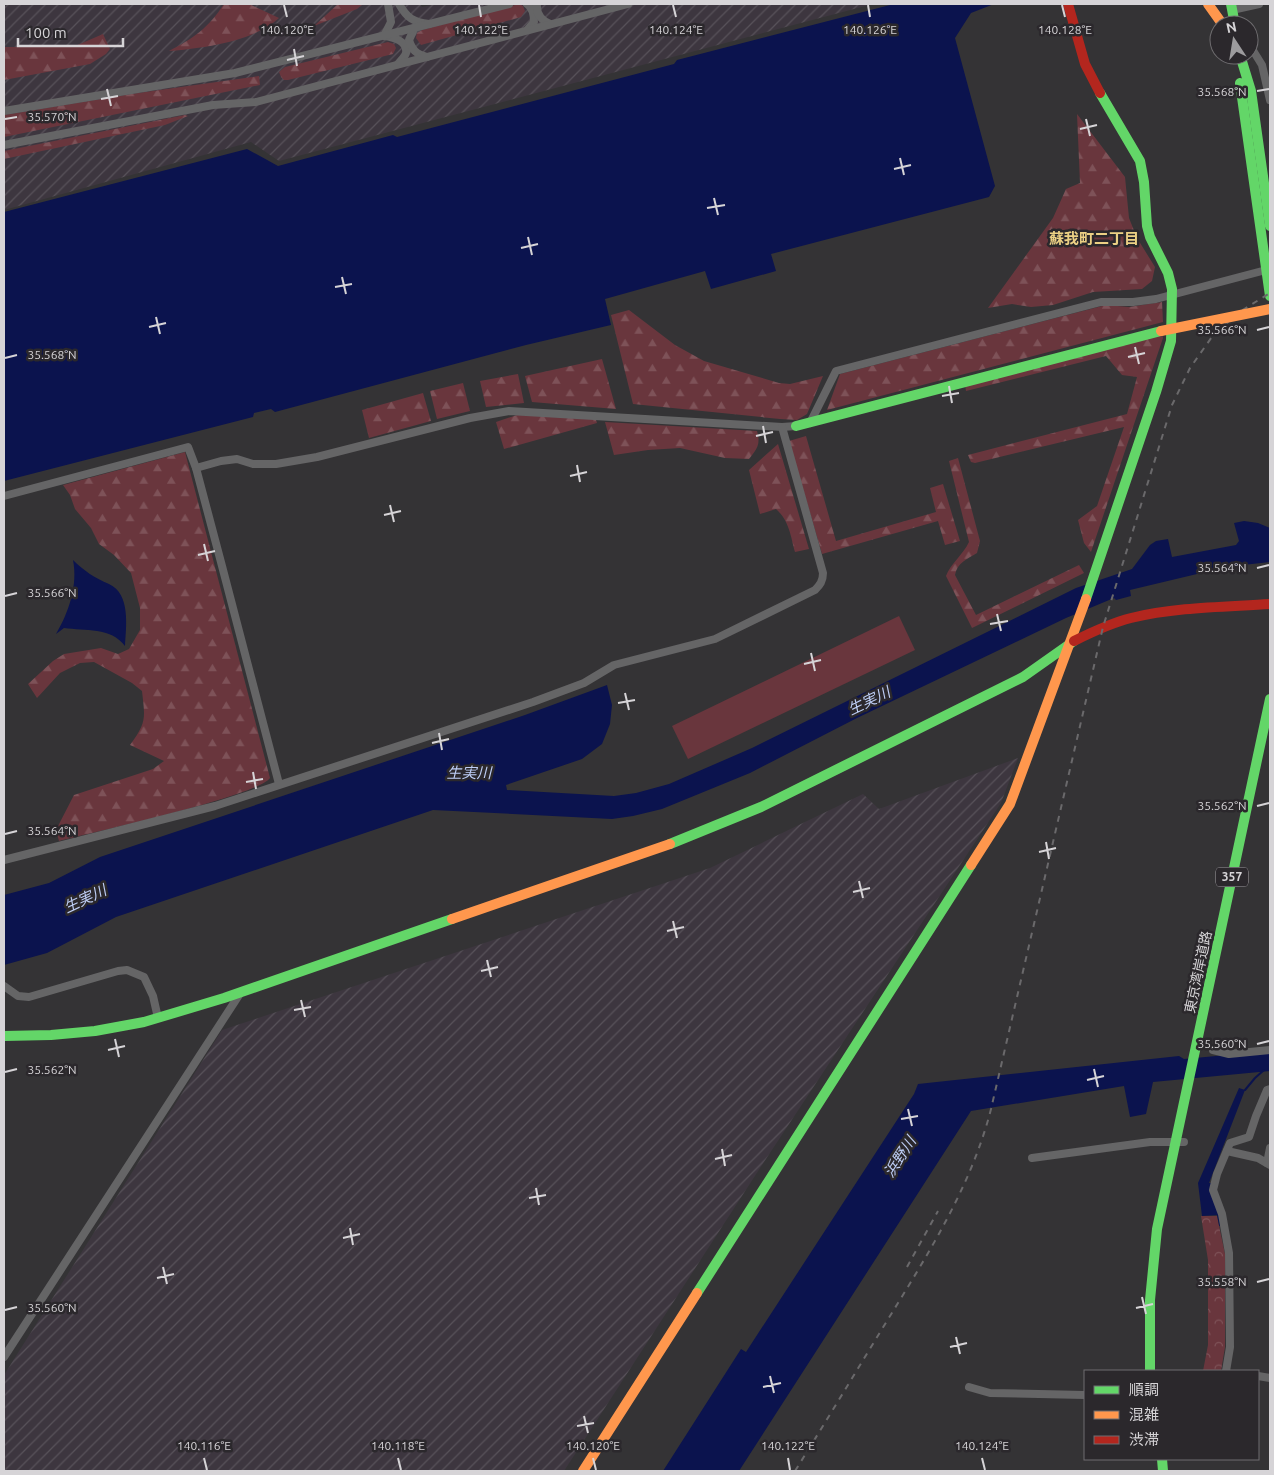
<svg xmlns="http://www.w3.org/2000/svg" width="1274" height="1475" font-family="Ubuntu,'Noto Sans JP',sans-serif">
  <style>
    .industrial { fill: url(#industrial-furrows) }
    .forest { fill: url(#forest-firs) }
    .park { fill: url(#park-crowns) }
    .pitch { fill: #69363d }
    .water { fill: #0b134e }
    .lines { fill: none; stroke-linecap: round; stroke-linejoin: round }
    .stream { stroke: #0b134e; stroke-width: 2 }
    .street { stroke: #656566; stroke-width: 8 }
    .fast { stroke: #63d668; stroke-width: 10 }
    .slow { stroke: #ff974d; stroke-width: 10 }
    .jam { stroke: #b3261e; stroke-width: 10 }
    .rail { stroke: #6a696b; stroke-width: 2; stroke-dasharray: 6 6; stroke-linecap: butt }
    .slow-bridge { stroke: #ff974d; stroke-width: 10 }
    .ticks { fill: none; stroke: #d6d4d7; stroke-width: 2 }
    .labels { text-anchor: middle; stroke-width: 5; stroke-linejoin: round; paint-order: stroke }
    .shield { fill: #2b282c; stroke: #a3a0a4; stroke-width: 1 }
    .shield-label { font-size: 12px; font-weight: bold; fill: #d6d4d7 }
    .street-label { font-size: 14px; fill: #d6d4d7; stroke: #2b282c }
    .neighbourhood-label { font-size: 15px; font-weight: bold; fill: #ebd084; stroke: #2b282c }
    .water-label { font-size: 15px; font-style: italic; fill: #becef6; stroke: #2b282c }
    .ticks-label { font-size: 12px; text-anchor: middle; fill: #d6d4d7; stroke: #2b282c; stroke-width: 5; stroke-linejoin: round; paint-order: stroke }
  </style>
  <defs>
    <pattern id="industrial-furrows" width="10" height="10" patternUnits="userSpaceOnUse" patternTransform="scale(1.25)"><rect width="10" height="10" fill="#3d363f"/><path d="M-1 1l2-2M0 10L10 0M9 11l2-2" fill="none" stroke="#58525a"/></pattern>
    <pattern id="forest-firs" width="22" height="20" patternUnits="userSpaceOnUse" patternTransform="scale(1.25)"><rect width="22" height="20" fill="#69363d"/><path d="M5 1l3.5 6h-7zM16 11l3.5 6h-7z" fill="#7e5258"/></pattern>
    <pattern id="park-crowns" width="20" height="18" patternUnits="userSpaceOnUse" patternTransform="scale(1.25)"><rect width="20" height="18" fill="#69363d"/><path d="M2 6a3 3 0 1 1 6 0M12 15a3 3 0 1 1 6 0" fill="none" stroke="#7e5258"/></pattern>
  </defs>
  <rect width="100%" height="100%" fill="#343335"/>
  <!-- industrial -->
  <g class="industrial">
    <path d="M 4,4 L 420,4 L 422,7 L 436,4 L 873,4 L 279,161 L 251,142 L 4,210 Z"/>
    <path d="M 1018,758 L 1001,803 L 762,1165 L 564,1471 L 4,1471 L 4,1375 L 222,1030 L 710,868 L 863,794 L 879,809 Z"/>
  </g>
  <!-- forest -->
  <g class="forest">
    <path d="M 224,4 L 249,4 L 279,18 C 253,42 202,48 169,51 C 194,38 208,28 224,4 Z"/>
    <path d="M 338,4 L 363,4 L 357,9 L 314,26 Z"/>
    <path d="M 519,4 L 523,6 L 525,11 L 521,17 L 421,45 L 416,38 L 417,33 L 422,30 Z"/>
    <path d="M 103,34 L 110,49 L 106,54 L 90,64 L 4,80 L 4,47 L 73,47 Z"/>
    <path d="M 388,42 L 394,44 L 396,48 L 393,54 L 288,80 L 284,80 L 281,77 L 279,72 L 285,67 Z"/>
    <path d="M 259,76 L 260,85 L 4,137 L 4,115 L 131,94 Z"/>
    <path d="M 1077,114 L 1125,177 L 1129,218 L 1137,238 L 1155,267 L 1152,281 L 1142,289 L 1093,292 L 1053,305 L 1031,307 L 1012,304 L 988,308 L 1053,218 L 1066,189 L 1080,183 Z"/>
    <path d="M 185,115 L 188,116 L 165,125 L 4,159 L 4,151 Z"/>
    <path d="M 1162,302 L 1163,322 L 827,410 L 840,374 L 1106,305 L 1129,307 Z"/>
    <path d="M 629,310 L 675,345 L 704,361 L 779,383 L 790,384 L 823,376 L 807,414 L 797,420 L 780,419 L 633,404 L 611,315 Z"/>
    <path d="M 1162,334 L 1163,338 L 1091,552 L 1084,543 L 1078,520 L 1097,506 L 1124,427 L 975,463 L 971,462 L 968,455 L 1127,414 L 1137,377 L 1122,375 L 1106,356 L 966,391 L 965,385 Z"/>
    <path d="M 602,359 L 616,409 L 532,402 L 525,376 Z"/>
    <path d="M 518,374 L 524,403 L 486,407 L 480,381 Z"/>
    <path d="M 463,383 L 470,411 L 437,419 L 430,391 Z"/>
    <path d="M 423,393 L 431,421 L 369,438 L 362,410 Z"/>
    <path d="M 517,415 L 595,417 L 597,423 L 504,449 L 496,422 Z"/>
    <path d="M 605,422 L 757,431 C 761,444 757,449 749,459 L 725,458 L 680,448 L 648,450 L 614,455 Z"/>
    <path d="M 806,436 L 836,541 L 936,512 L 930,488 L 943,484 L 960,541 L 945,545 L 938,521 L 822,554 L 789,441 Z"/>
    <path d="M 778,444 L 809,549 L 795,552 C 791,537 789,520 776,509 L 760,514 L 749,470 Z"/>
    <path d="M 185,452 L 270,778 C 258,796 91,833 59,841 L 56,830 L 74,795 L 153,769 L 164,761 L 130,745 C 147,722 145,718 142,691 L 132,683 L 94,662 L 80,663 L 60,673 L 37,698 L 28,684 L 53,661 L 64,654 L 101,648 L 118,654 L 129,649 L 140,630 L 140,608 L 131,573 L 114,555 L 99,544 L 91,528 L 75,509 L 70,495 L 63,485 Z"/>
    <path d="M 958,458 L 980,541 L 977,553 C 967,559 957,563 955,575 L 976,615 L 1079,565 L 1084,573 L 972,628 L 946,576 C 950,564 963,555 969,542 L 949,461 Z"/>
  </g>
  <!-- park -->
  <path class="park" d="M 1201,1216 L 1217,1216 L 1225,1254 L 1225,1347 L 1221,1371 L 1203,1371 L 1208,1345 L 1208,1260 Z"/>
  <!-- pitch -->
  <path class="pitch" d="M 899,616 L 915,650 L 688,759 L 672,726 Z"/>
  <!-- water -->
  <g class="water">
    <path d="M 894,4 L 994,4 L 971,13 L 955,38 L 995,186 L 989,197 L 771,254 L 776,271 L 711,289 L 705,271 L 605,299 L 611,325 L 526,345 L 275,412 L 271,409 L 254,413 L 253,417 L 4,481 L 4,212 L 247,149 L 278,166 L 393,135 L 397,137 L 674,64 L 677,60 Z"/>
    <path d="M 1244,521 L 1258,523 L 1270,528 L 1270,562 L 1243,565 L 1197,574 L 1130,590 L 1131,596 L 1116,600 L 1114,598 L 1066,618 L 857,718 L 750,773 L 662,809 L 633,816 L 612,819 L 433,810 L 116,917 L 47,953 L 4,965 L 4,895 L 49,883 L 100,857 L 525,715 L 607,685 L 612,705 L 610,724 L 602,744 L 582,759 L 506,785 L 507,790 L 614,796 L 636,793 L 669,784 L 752,748 L 1076,588 L 1132,569 L 1150,545 L 1156,541 L 1168,539 L 1172,557 L 1236,545 L 1239,541 L 1234,523 Z"/>
    <path d="M 73,560 C 84,571 95,578 109,584 C 131,594 126,627 125,646 C 111,627 85,631 64,628 L 56,634 C 69,612 78,585 73,560 Z"/>
    <path d="M 1270,1051 L 1270,1071 L 1153,1082 L 1146,1114 L 1130,1117 L 1124,1086 L 971,1111 L 739,1471 L 663,1471 L 741,1349 L 746,1352 L 914,1094 L 918,1084 L 1179,1056 L 1184,1059 Z"/>
    <path d="M 1239,1088 L 1245,1090 L 1209,1183 L 1211,1183 L 1211,1194 L 1219,1215 L 1202,1216 L 1198,1183 Z"/>
  </g>
  <g class="lines">
    <!-- stream -->
    <g class="stream">
      <path d="M 1245,1090 L 1255,1078 L 1264,1070"/>
      <path d="M 1218,1215 L 1220,1225"/>
    </g>
    <!-- street -->
    <g class="street">
      <path d="M 388,4 L 391,22 L 384,36 C 393,37 408,41 406,53 C 405,57 400,61 398,64"/>
      <path d="M 399,4 C 407,18 413,22 429,24"/>
      <path d="M 527,4 C 533,8 534,15 534,22 L 528,29"/>
      <path d="M 537,4 C 536,14 541,20 550,24"/>
      <path d="M 1232,10 L 1259,4"/>
      <path d="M 414,29 L 409,40 C 412,50 416,54 427,57"/>
      <path d="M 1249,44 L 1262,65 L 1270,100"/>
      <path d="M 4,111 L 235,73 L 509,4"/>
      <path d="M 4,145 L 213,105 L 256,102 L 628,4"/>
      <path d="M 810,423 L 836,371 L 1101,302 L 1133,302 L 1156,299 L 1266,270"/>
      <path d="M 196,468 L 221,461 L 237,459 L 253,464 L 276,464 L 317,457 L 470,418 L 509,411 L 782,427 L 796,426"/>
      <path d="M 4,496 L 188,447 L 196,468 L 222,566 L 279,784"/>
      <path d="M 4,860 L 215,806 L 533,702 L 584,683 L 614,665 L 715,639 L 815,590 C 820,585 823,581 823,573 L 782,427"/>
      <path d="M 4,986 L 18,996 L 29,997 L 118,971 L 127,970 L 144,977 L 153,996 L 158,1018"/>
      <path d="M 1213,1050 L 1229,1054 L 1270,1050"/>
      <path d="M 1227,1151 L 1258,1158 L 1270,1165"/>
      <path d="M 1032,1158 L 1150,1142 L 1184,1142"/>
      <path d="M 1267,1163 L 1270,1148"/>
      <path d="M 4,1357 L 241,992"/>
      <path d="M 1226,1371 L 1230,1347 L 1229,1253 L 1222,1214 L 1213,1190 L 1217,1174 L 1230,1143 L 1249,1137 L 1256,1116 L 1267,1090 L 1270,1089"/>
      <path d="M 1258,1376 L 1270,1378"/>
      <path d="M 969,1387 L 990,1393 L 1085,1395"/>
    </g>
    <!-- fast -->
    <g class="fast">
      <path d="M 1231,4 L 1235,25"/>
      <path d="M 1240,55 L 1251,91 L 1270,226"/>
      <path d="M 1240,83 L 1270,296"/>
      <path d="M 796,426 L 1161,331"/>
      <path d="M 1086,599 L 1156,392 L 1171,341 L 1172,289 L 1168,273 L 1150,237 L 1147,226 L 1144,182 L 1140,161 L 1100,93"/>
      <path d="M 670,844 L 761,807 L 1023,677 L 1074,641"/>
      <path d="M 4,1036 L 51,1035 L 95,1031 L 144,1022 L 224,998 L 452,919"/>
      <path d="M 697,1293 L 971,865"/>
      <path d="M 1150,1371 L 1150,1300 L 1157,1229 L 1270,699"/>
      <path d="M 1162,1459 L 1163,1471"/>
    </g>
    <!-- slow -->
    <g class="slow">
      <path d="M 1208,4 L 1223,25"/>
      <path d="M 971,865 L 1010,804 L 1086,599"/>
      <path d="M 452,919 L 670,844"/>
      <path d="M 583,1471 L 697,1293"/>
    </g>
    <!-- jam -->
    <g class="jam">
      <path d="M 1068,4 L 1085,64 L 1100,93"/>
      <path d="M 1074,641 C 1092,632 1111,623 1131,618 C 1176,607 1224,607 1270,604"/>
    </g>
    <!-- rail -->
    <g class="rail">
      <path d="M 907,1267 L 938,1211"/>
      <path d="M 795,1471 C 827,1420 858,1368 890,1316 C 930,1251 972,1184 991,1109 L 1103,627 L 1172,405 L 1190,368 L 1214,334 L 1241,311 L 1270,293"/>
    </g>
    <!-- slow-bridge -->
    <path class="slow-bridge" d="M 1161,331 L 1270,309"/>
  </g>
  <!-- ticks -->
  <path class="ticks" d="M 284,5 L 287,17M 479,5 L 481,17M 673,5 L 676,17M 868,5 L 870,17M 1062,5 L 1065,17M 294,49 L 297,66M 287,60 L 304,56M 107,89 L 111,106M 1257,91 L 1269,89M 101,99 L 118,96M 5,119 L 17,117M 1086,119 L 1090,136M 1080,129 L 1097,125M 900,158 L 904,175M 894,169 L 911,165M 714,198 L 718,215M 707,208 L 725,205M 528,237 L 532,255M 521,248 L 538,244M 342,277 L 346,294M 335,287 L 352,284M 156,317 L 160,334M 149,327 L 166,323M 1257,330 L 1269,327M 1135,347 L 1139,364M 1128,357 L 1145,353M 5,358 L 17,355M 949,386 L 952,403M 942,396 L 959,393M 763,426 L 766,443M 756,436 L 773,432M 577,465 L 580,482M 570,476 L 587,472M 390,505 L 394,522M 384,515 L 401,511M 204,544 L 208,561M 198,555 L 215,551M 1257,568 L 1269,565M 5,596 L 17,593M 997,614 L 1001,631M 990,624 L 1008,621M 811,653 L 815,671M 804,664 L 821,660M 625,693 L 629,710M 618,703 L 635,700M 439,733 L 442,750M 432,743 L 449,739M 253,772 L 256,789M 246,782 L 263,779M 1257,806 L 1269,803M 5,834 L 17,831M 1046,842 L 1049,859M 1039,852 L 1056,848M 859,881 L 863,898M 853,892 L 870,888M 673,921 L 677,938M 667,931 L 684,927M 487,960 L 491,977M 481,971 L 498,967M 301,1000 L 305,1017M 294,1010 L 311,1007M 115,1039 L 119,1057M 1257,1044 L 1269,1041M 108,1050 L 125,1046M 1094,1069 L 1098,1087M 5,1072 L 17,1069M 1087,1080 L 1104,1076M 908,1109 L 912,1126M 901,1119 L 918,1116M 722,1149 L 725,1166M 715,1159 L 732,1155M 536,1188 L 539,1205M 529,1198 L 546,1195M 350,1228 L 353,1245M 343,1238 L 360,1234M 163,1267 L 167,1284M 157,1278 L 174,1274M 1257,1282 L 1269,1279M 1142,1297 L 1146,1314M 1136,1308 L 1153,1304M 5,1310 L 17,1307M 956,1337 L 960,1354M 950,1347 L 967,1343M 770,1376 L 774,1393M 763,1387 L 781,1383M 584,1416 L 588,1433M 577,1426 L 594,1423M 204,1458 L 207,1470M 398,1458 L 401,1470M 593,1458 L 596,1470M 788,1458 L 790,1470M 982,1458 L 985,1470"/>
  <g class="labels">
    <!-- shield labels -->
    <rect class="shield" x="1216" y="867.5" width="32" height="19" rx="4"/>
    <g class="shield-label">
      <text x="1232" y="881">357</text>
    </g>
    <!-- street labels -->
    <g class="street-label">
      <text transform="translate(1198 972) rotate(-78)" y="5">東京湾岸道路</text>
    </g>
    <!-- neighbourhood labels -->
    <g class="neighbourhood-label">
      <text x="1094" y="244">蘇我町二丁目</text>
    </g>
    <!-- water labels -->
    <g class="water-label">
      <text transform="translate(869 701) rotate(-26)" y="5">生実川</text>
      <text x="469" y="778">生実川</text>
      <text transform="translate(85 899) rotate(-25)" y="5">生実川</text>
      <text transform="translate(900 1157) rotate(-57)" y="5">浜野川</text>
    </g>
  </g>
  <g class="ticks-label">
    <text x="287" y="34">140.120°E</text>
    <text x="481" y="34">140.122°E</text>
    <text x="676" y="34">140.124°E</text>
    <text x="870" y="34">140.126°E</text>
    <text x="1065" y="34">140.128°E</text>
    <text x="1222" y="96">35.568°N</text>
    <text x="52" y="121">35.570°N</text>
    <text x="1222" y="334">35.566°N</text>
    <text x="52" y="359">35.568°N</text>
    <text x="1222" y="572">35.564°N</text>
    <text x="52" y="597">35.566°N</text>
    <text x="1222" y="810">35.562°N</text>
    <text x="52" y="835">35.564°N</text>
    <text x="1222" y="1048">35.560°N</text>
    <text x="52" y="1074">35.562°N</text>
    <text x="1222" y="1286">35.558°N</text>
    <text x="52" y="1312">35.560°N</text>
    <text x="204" y="1450">140.116°E</text>
    <text x="398" y="1450">140.118°E</text>
    <text x="593" y="1450">140.120°E</text>
    <text x="788" y="1450">140.122°E</text>
    <text x="982" y="1450">140.124°E</text>
  </g>
  <!-- border -->
  <rect width="1274" height="1475" fill="none" stroke="#d6d4d7" stroke-width="10"/>
  <!-- legend -->
  <rect x="1084" y="1370" width="175" height="90" fill="#2b282c" stroke="#6f6d70"/>
  <rect x="1094" y="1386" width="25" height="8" fill="#63d668" stroke="#6f6d70"/>
  <text x="1129" y="1395" font-size="15" fill="#d6d4d7">順調</text>
  <rect x="1094" y="1411" width="25" height="8" fill="#ff974d" stroke="#6f6d70"/>
  <text x="1129" y="1420" font-size="15" fill="#d6d4d7">混雑</text>
  <rect x="1094" y="1436" width="25" height="8" fill="#b3261e" stroke="#6f6d70"/>
  <text x="1129" y="1445" font-size="15" fill="#d6d4d7">渋滞</text>
  <!-- north arrow -->
  <g transform="translate(1234 40) rotate(348)"><circle r="24" fill="#2b282c" stroke="#6f6d70"/>
  <path d="M0-4L9 19L0 12L-9 19Z" fill="#9d9c9e"/>
  <text y="-8" font-size="14" font-weight="bold" text-anchor="middle" fill="#d6d4d7">N</text>
  </g>
  <!-- scale -->
  <path d="M18 38v8h105v-8" fill="none" stroke="#d6d4d7" stroke-width="2.5"/>
  <text x="25" y="38" font-size="15" fill="#d6d4d7" stroke="#2b282c" stroke-width="4" paint-order="stroke">100 m</text>
</svg>
